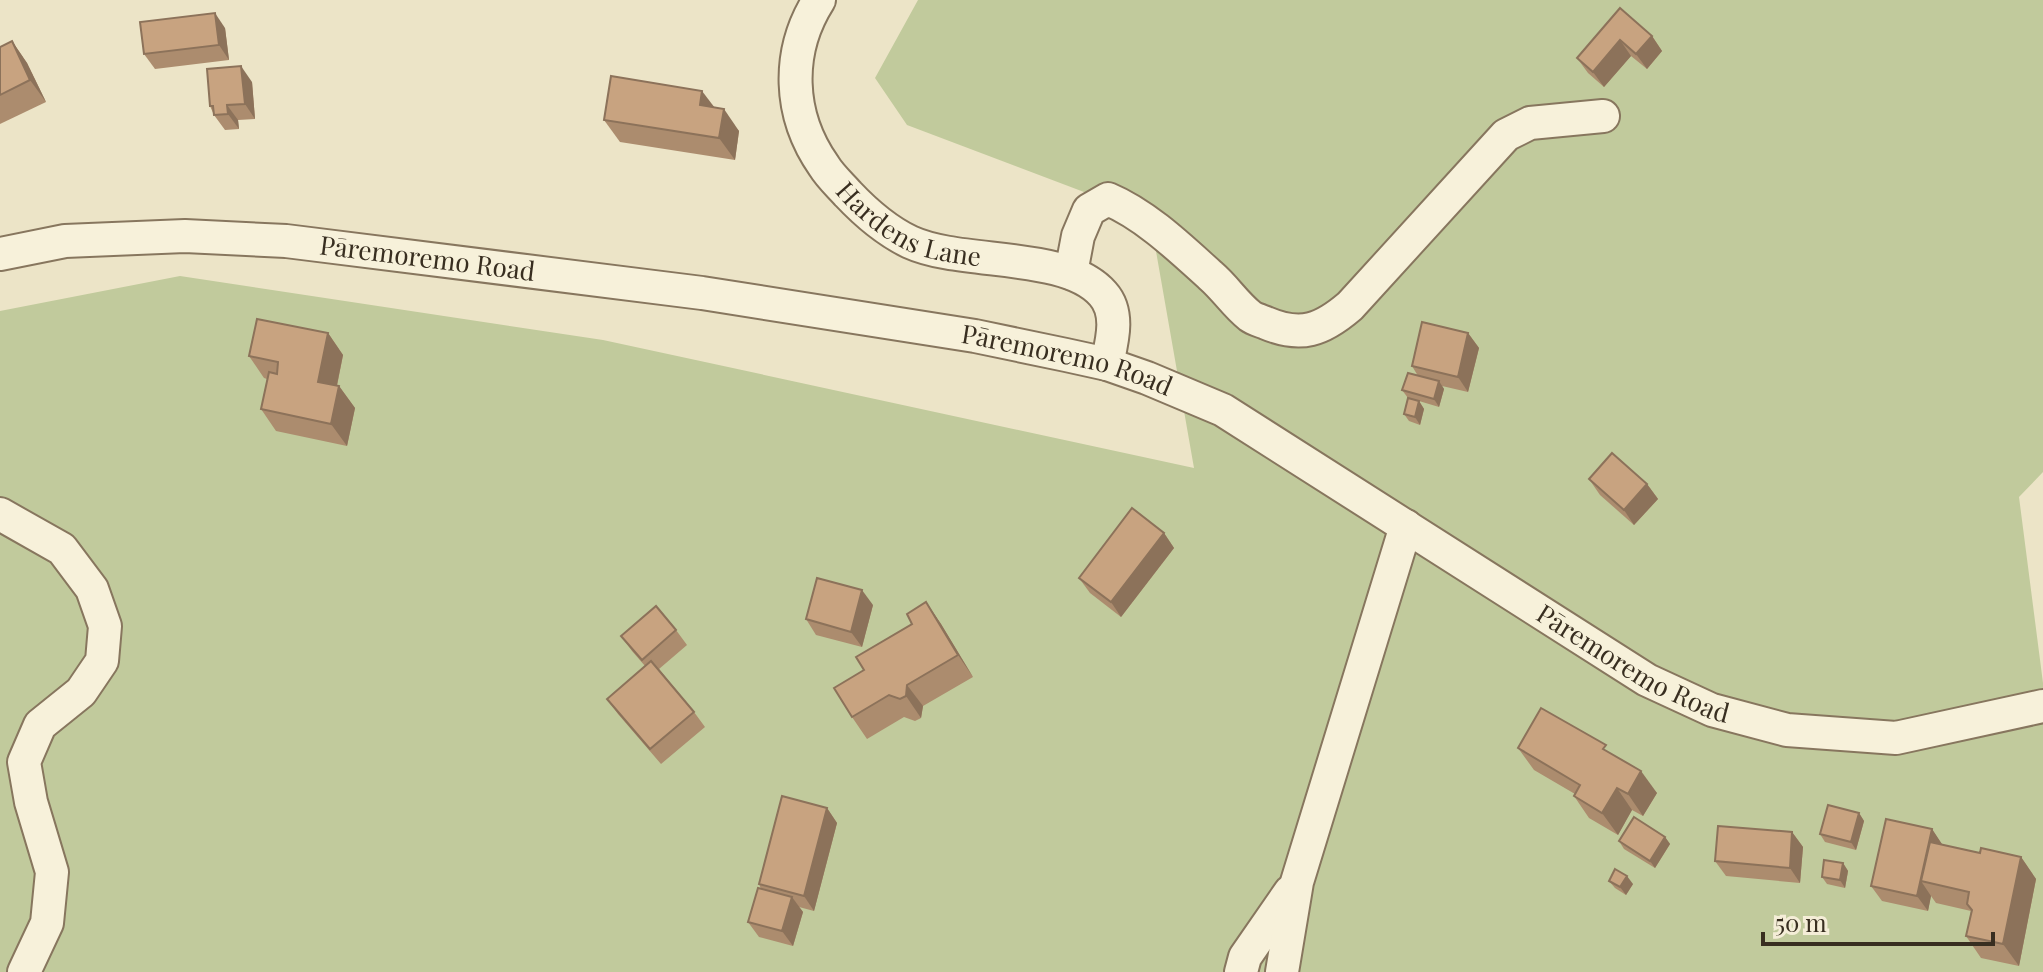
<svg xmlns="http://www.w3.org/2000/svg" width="2043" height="972" font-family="'Playfair Display',serif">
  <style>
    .green { fill: #c1ca9c }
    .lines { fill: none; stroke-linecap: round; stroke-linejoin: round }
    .minor-casing { stroke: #87765e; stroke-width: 36 }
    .minor { stroke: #f7f1da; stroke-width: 32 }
    .wall { fill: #ac8c6e }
    .shaded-wall { fill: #8c725a }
    .building { fill: #c8a380; stroke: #8c725a; stroke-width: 2 }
    .labels { text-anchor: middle; stroke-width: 8; stroke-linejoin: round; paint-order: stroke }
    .street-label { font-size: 26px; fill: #382e20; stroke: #f4edd7 }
  </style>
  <rect width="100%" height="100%" fill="#ece4c7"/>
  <!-- green -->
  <path class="green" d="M 918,0 L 2043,0 L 2043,472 L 2019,497 L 2043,683 L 2043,972 L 0,972 L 0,311 L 180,276 L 603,340 L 1194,468 L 1150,217 L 907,125 L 875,78 Z"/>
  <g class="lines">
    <defs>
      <g id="minor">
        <path id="s1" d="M 819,0 C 786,52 788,115 824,166 C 830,176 840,185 848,194 C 865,212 887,231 910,242 C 962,266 1066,251 1103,294 C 1120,313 1112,341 1107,364"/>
        <path id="s2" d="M 0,254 L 65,241 L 185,236 L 286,241 L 702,293 L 975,336 L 1066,355 L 1107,364 L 1147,378 L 1223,410 L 1647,680 L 1712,710 L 1787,730 L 1896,738 L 2043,706"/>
        <path d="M 1071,273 L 1078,236 L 1089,210 L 1108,199 C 1146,215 1181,249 1211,276 C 1225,288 1235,304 1250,316 C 1254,319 1261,321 1266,323 C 1301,338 1322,330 1350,306 L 1506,135 L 1530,123 L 1603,116"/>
        <path d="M 0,514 L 62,549 L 92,589 L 105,626 L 102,661 L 81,692 L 40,725 L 24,762 L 31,802 L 52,872 L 47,923 L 24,972"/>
        <path d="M 1241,972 L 1245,957 L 1290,892"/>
        <path d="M 1282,972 L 1297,882 L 1406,526"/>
      </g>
    </defs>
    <!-- minor casing -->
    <use href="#minor" class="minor-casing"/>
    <!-- minor -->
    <use href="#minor" class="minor"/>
  </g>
  <!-- wall -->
  <g class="wall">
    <path d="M 1620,8 L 1652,36 L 1662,51 L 1647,69 L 1631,56 L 1604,87 L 1588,73 L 1577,58 Z"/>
    <path d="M 225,28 L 229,60 L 155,69 L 144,54 Z"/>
    <path d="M 12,41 L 27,63 L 46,102 L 0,124 L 0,47 Z"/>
    <path d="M 252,82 L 255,119 L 238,120 L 239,129 L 225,130 L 214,115 L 210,106 Z"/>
    <path d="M 714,107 L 739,131 L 735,160 L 620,142 L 604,120 Z"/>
    <path d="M 328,333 L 343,355 L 337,386 L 339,386 L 355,408 L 347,446 L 276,431 L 261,409 L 267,379 L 264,378 L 249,356 Z"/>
    <path d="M 1468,333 L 1479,348 L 1468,392 L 1442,386 L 1444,389 L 1439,407 L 1419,401 L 1424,409 L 1420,425 L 1409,421 L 1404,414 L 1408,398 L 1402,390 L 1418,376 L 1412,366 Z"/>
    <path d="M 1589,479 L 1647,484 L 1658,499 L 1634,525 L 1600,495 Z"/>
    <path d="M 1164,533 L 1174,548 L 1121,617 L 1090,593 L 1079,578 Z"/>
    <path d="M 926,602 L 941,624 L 973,677 L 923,706 L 921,718 L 915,721 L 904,717 L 867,739 L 852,717 L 864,670 L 912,624 Z"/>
    <path d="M 873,605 L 862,647 L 816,635 L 806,619 Z"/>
    <path d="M 676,630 L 687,645 L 659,669 L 694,712 L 705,727 L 661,764 L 618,714 L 607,699 L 645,666 L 632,651 L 621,636 Z"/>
    <path d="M 1518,748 L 1612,754 L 1657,793 L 1643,816 L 1632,810 L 1618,835 L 1589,818 L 1574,796 L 1575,794 L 1534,770 Z"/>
    <path d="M 827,808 L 837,823 L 814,911 L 799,907 L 803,912 L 793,946 L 759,937 L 748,922 L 761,889 L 759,884 Z"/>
    <path d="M 1859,813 L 1864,821 L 1856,850 L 1825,842 L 1820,834 Z"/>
    <path d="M 1932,829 L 1942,845 L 1980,853 L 2021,857 L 2036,879 L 2019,966 L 1981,958 L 1966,936 L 1971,911 L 1936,903 L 1931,896 L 1928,911 L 1882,901 L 1871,886 Z"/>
    <path d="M 1792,832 L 1803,847 L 1800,883 L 1726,876 L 1715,861 Z"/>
    <path d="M 1665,837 L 1670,844 L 1655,868 L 1624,849 L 1619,841 Z"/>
    <path d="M 1843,863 L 1848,871 L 1845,888 L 1827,884 L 1822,877 Z"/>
    <path d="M 1609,881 L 1633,884 L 1626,895 L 1615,888 Z"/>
  </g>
  <!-- shaded-wall -->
  <g class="shaded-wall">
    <path d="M 215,13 L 225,28 L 229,60 L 219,45 Z"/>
    <path d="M 1652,36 L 1662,51 L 1647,69 L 1636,54 Z"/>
    <path d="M 1620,40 L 1631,56 L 1604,87 L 1593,72 Z"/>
    <path d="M 12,41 L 27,63 L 46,102 L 30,80 Z"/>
    <path d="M 241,66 L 252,82 L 255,119 L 245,104 Z"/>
    <path d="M 702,91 L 718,112 L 700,105 Z"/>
    <path d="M 227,105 L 238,120 L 239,129 L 228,114 Z"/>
    <path d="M 724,109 L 739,131 L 735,160 L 719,138 Z"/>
    <path d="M 328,333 L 343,355 L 333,404 L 318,382 Z"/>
    <path d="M 1468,333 L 1479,348 L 1468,392 L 1458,377 Z"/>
    <path d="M 1439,381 L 1444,389 L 1439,407 L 1434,399 Z"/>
    <path d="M 339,386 L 355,408 L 347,446 L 331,424 Z"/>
    <path d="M 1419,401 L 1424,409 L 1420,425 L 1415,417 Z"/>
    <path d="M 1647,484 L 1658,499 L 1634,525 L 1624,510 Z"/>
    <path d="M 1164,533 L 1174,548 L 1121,617 L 1111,602 Z"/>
    <path d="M 862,590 L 873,605 L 862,647 L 851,632 Z"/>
    <path d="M 926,602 L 941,624 L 973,677 L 958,655 Z"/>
    <path d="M 907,685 L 923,706 L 921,718 L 906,696 Z"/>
    <path d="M 1641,771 L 1657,793 L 1643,816 L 1628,794 Z"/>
    <path d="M 1617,788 L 1632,810 L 1618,835 L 1602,813 Z"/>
    <path d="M 827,808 L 837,823 L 814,911 L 804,896 Z"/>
    <path d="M 1859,813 L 1864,821 L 1856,850 L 1851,842 Z"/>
    <path d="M 1932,829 L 1942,844 L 1934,884 L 1921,881 L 1931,896 L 1928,911 L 1917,896 Z"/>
    <path d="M 1792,832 L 1803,847 L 1800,883 L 1790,868 Z"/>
    <path d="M 1665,837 L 1670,844 L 1655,868 L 1650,861 Z"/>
    <path d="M 2021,857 L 2036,879 L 2019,966 L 2003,944 Z"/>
    <path d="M 1843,863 L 1848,871 L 1845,888 L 1840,880 Z"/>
    <path d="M 1627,876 L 1633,884 L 1626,895 L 1620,887 Z"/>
    <path d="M 792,897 L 803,912 L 793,946 L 782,931 Z"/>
  </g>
  <!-- building -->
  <g class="building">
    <path d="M 1620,8 L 1652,36 L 1636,54 L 1620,40 L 1593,72 L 1577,58 Z"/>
    <path d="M 215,13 L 219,45 L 144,54 L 140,22 Z"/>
    <path d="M 12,41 L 30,80 L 0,95 L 0,47 Z"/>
    <path d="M 241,66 L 245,104 L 227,105 L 228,114 L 214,115 L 213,106 L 210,106 L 207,69 Z"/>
    <path d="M 611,76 L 702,91 L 700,105 L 724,109 L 719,138 L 604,120 Z"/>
    <path d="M 257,319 L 328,333 L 318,382 L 339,386 L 331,424 L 261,409 L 269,372 L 277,374 L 278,362 L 249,356 Z"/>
    <path d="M 1422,322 L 1468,333 L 1458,377 L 1412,366 Z"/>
    <path d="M 1408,373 L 1439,381 L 1434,399 L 1402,390 Z"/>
    <path d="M 1408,398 L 1419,401 L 1415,417 L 1404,414 Z"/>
    <path d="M 1612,453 L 1647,484 L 1624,510 L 1589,479 Z"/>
    <path d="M 1132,508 L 1164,533 L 1111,602 L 1079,578 Z"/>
    <path d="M 817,578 L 862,590 L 851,632 L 806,619 Z"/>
    <path d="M 926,602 L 958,655 L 907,685 L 906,696 L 900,699 L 889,695 L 852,717 L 834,688 L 864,670 L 856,657 L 912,624 L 907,614 Z"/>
    <path d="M 656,606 L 676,630 L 642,660 L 621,636 Z"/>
    <path d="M 651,661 L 694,712 L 650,749 L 607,699 Z"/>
    <path d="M 1541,708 L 1606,745 L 1603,749 L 1641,771 L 1628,794 L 1617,788 L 1602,813 L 1574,796 L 1580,785 L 1518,748 Z"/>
    <path d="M 782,796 L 827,808 L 804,896 L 759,884 Z"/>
    <path d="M 1828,805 L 1859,813 L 1851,842 L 1820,834 Z"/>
    <path d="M 1634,817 L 1665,837 L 1650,861 L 1619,841 Z"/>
    <path d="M 1886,819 L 1932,829 L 1917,896 L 1871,886 Z"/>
    <path d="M 1718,826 L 1792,832 L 1790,868 L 1715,861 Z"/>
    <path d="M 1930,842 L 1980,853 L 1981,848 L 2021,857 L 2003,944 L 1966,936 L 1972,910 L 1967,904 L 1969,892 L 1921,881 Z"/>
    <path d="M 1824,860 L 1843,863 L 1840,880 L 1822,877 Z"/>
    <path d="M 1615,869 L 1627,876 L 1620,887 L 1609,881 Z"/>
    <path d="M 758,888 L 792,897 L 782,931 L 748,922 Z"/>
  </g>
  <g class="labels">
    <!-- street labels -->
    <g class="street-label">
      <text dy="9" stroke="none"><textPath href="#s1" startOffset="284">Hardens Lane</textPath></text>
      <text dy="9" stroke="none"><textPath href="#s2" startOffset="430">Pāremoremo Road</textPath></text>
      <text dy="9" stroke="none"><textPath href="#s2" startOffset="1078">Pāremoremo Road</textPath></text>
      <text dy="9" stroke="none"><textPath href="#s2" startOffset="1726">Pāremoremo Road</textPath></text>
    </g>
  </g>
  <!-- scale -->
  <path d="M1763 932v12h230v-12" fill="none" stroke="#382e20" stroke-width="4"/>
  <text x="1775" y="932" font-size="24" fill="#382e20" stroke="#f4edd7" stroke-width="6" paint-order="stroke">50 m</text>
</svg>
